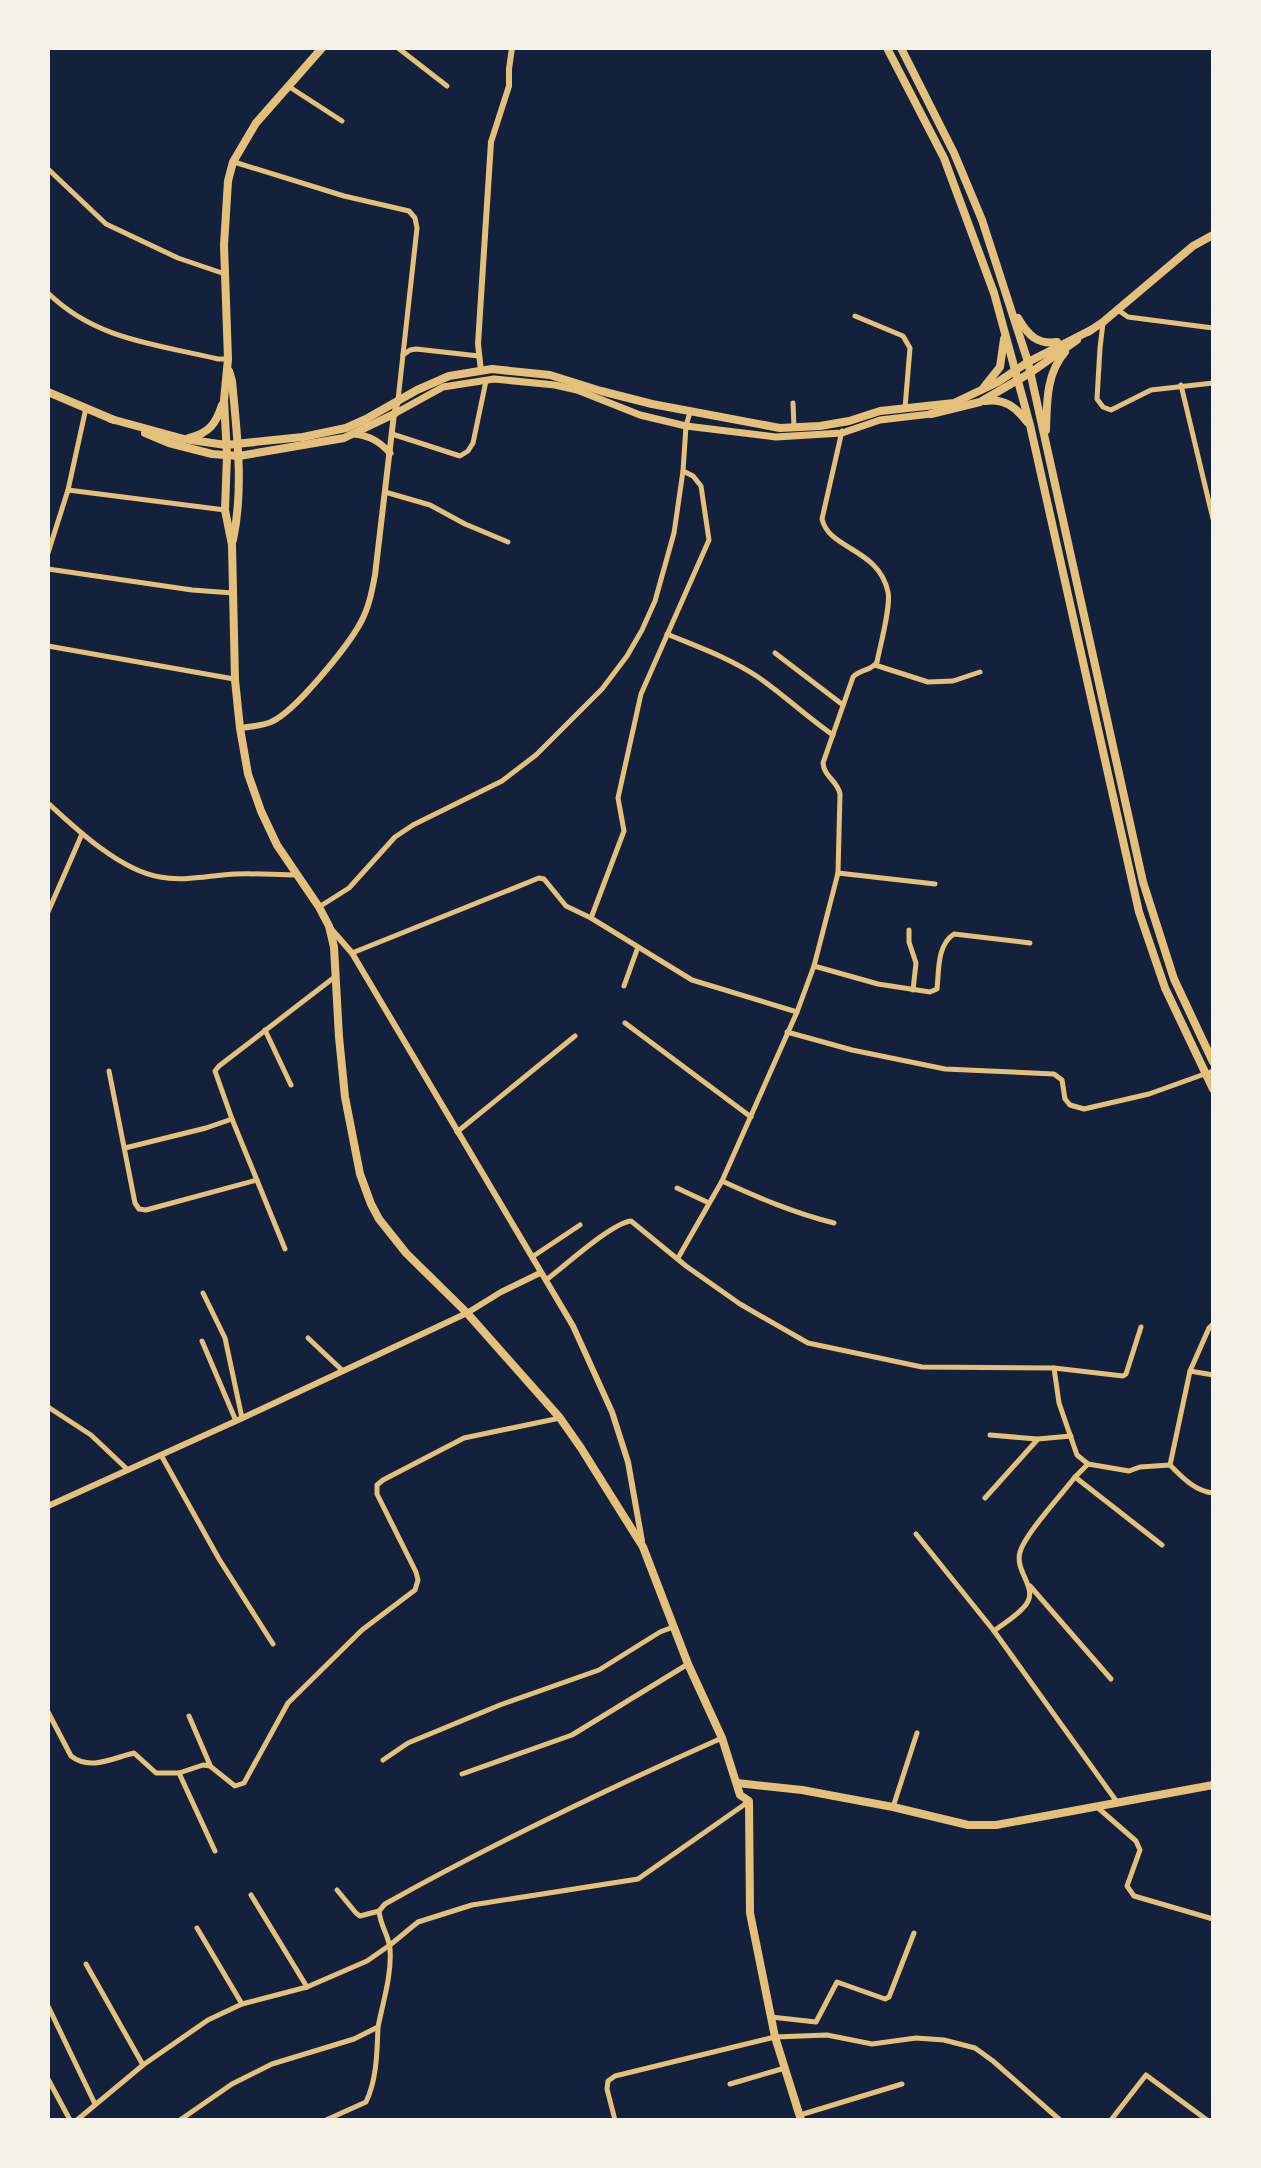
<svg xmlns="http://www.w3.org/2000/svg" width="1261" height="2168" font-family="'Public Sans',sans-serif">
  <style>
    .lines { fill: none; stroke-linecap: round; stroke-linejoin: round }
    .minor { stroke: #e5c07b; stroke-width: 5 }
    .tertiary { stroke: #e5c07b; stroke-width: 6 }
    .secondary { stroke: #e5c07b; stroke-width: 7 }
    .primary { stroke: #e5c07b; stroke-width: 8 }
  </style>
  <rect width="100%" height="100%" fill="#14213d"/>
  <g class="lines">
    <!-- minor -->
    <g class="minor">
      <path d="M 398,48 L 447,86"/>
      <path d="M 288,86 L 342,121"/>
      <path d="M 234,162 L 344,196 L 409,211 L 415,218 L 417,228 L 398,400"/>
      <path d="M 48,169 L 106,224 L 178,258 L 225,274"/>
      <path d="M 48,293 C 96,340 156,344 218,359 L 227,359"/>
      <path d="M 1118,310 L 1128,317 L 1213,328"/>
      <path d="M 855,316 L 903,336 L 910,348 L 905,408"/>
      <path d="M 1103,323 L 1100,348 L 1097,399 L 1103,407 L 1111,410 L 1151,390 L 1213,383"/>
      <path d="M 403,355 L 410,350 L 416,349 L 479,356"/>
      <path d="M 1181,385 L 1213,519"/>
      <path d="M 793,403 L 794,427"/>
      <path d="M 392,434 L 460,456 L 468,451 L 473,443 L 486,381"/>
      <path d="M 68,490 L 225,510"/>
      <path d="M 385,492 L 430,505 L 465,524 L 508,542"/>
      <path d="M 48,553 L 68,490 L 86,408"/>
      <path d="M 48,569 L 192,590 L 233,593"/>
      <path d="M 667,634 C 698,647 730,658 758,677 C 784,695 807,717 833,735"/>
      <path d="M 48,646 L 234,679"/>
      <path d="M 775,653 L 843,705"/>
      <path d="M 875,665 L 928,682 L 953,681 L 980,672"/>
      <path d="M 48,803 C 76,829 121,871 160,877 C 184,882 211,875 235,874 C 255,873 276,875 297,875"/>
      <path d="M 838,873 L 935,884"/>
      <path d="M 319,907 L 349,888 L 395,837 L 413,825 L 502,781 L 536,755 L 602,689 L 627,656 L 642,630 L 655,601 L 674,533 L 683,471"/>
      <path d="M 48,912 L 82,834"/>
      <path d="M 591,918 L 624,831 L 618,798 L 641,694 L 709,540 L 701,486 L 693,476 L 683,471 L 686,426 L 690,412"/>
      <path d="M 909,930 L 909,942 L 916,963 L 913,990"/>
      <path d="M 352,953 L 539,878 L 544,879 L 566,906 L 591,918 L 692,980 L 797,1012"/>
      <path d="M 814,966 L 878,984 L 930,992 L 937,989 C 939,970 937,945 954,934 L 1030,943"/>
      <path d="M 624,986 L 638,947"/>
      <path d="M 625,1023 L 751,1117"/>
      <path d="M 265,1030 L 291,1085"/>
      <path d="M 787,1032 L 852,1050 L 945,1069 L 1054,1074 L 1062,1080 L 1065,1099 L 1070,1105 L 1084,1109 L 1149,1094 L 1213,1071"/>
      <path d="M 109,1071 L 135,1203 L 139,1209 L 146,1210 L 257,1180"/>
      <path d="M 457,1132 L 575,1036"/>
      <path d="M 125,1148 L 206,1128 L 232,1119"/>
      <path d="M 722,1181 C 759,1198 794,1213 834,1223"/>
      <path d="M 677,1188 L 709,1203"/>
      <path d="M 285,1249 L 232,1119 L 215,1071 L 219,1066 L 336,976"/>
      <path d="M 532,1257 L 580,1225"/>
      <path d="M 678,1258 L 722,1181 L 797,1012 L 814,966 L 838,873 L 840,794 C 838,781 824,777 823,763 L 853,677 C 860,669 872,671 877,662 C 880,646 891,607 888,592 C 879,548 829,550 822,519 L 842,431"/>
      <path d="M 546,1280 C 565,1266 610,1224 631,1221 L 686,1266 L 740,1304 L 808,1343 L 922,1367 L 1054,1368 L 1123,1376 L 1126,1374 L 1141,1327"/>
      <path d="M 203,1293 L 225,1338 L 242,1418"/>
      <path d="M 308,1338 L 343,1371"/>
      <path d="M 202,1341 L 236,1421"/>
      <path d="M 1054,1368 L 1059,1403 L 1077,1455 L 1088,1464 L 1129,1471 L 1140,1467 L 1170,1465 C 1183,1478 1195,1491 1213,1493"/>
      <path d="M 1190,1371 L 1213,1375"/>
      <path d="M 48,1407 L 91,1435 L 128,1470"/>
      <path d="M 990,1435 L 1037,1439"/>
      <path d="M 161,1455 L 219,1559 L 273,1644"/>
      <path d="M 1088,1464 L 1075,1477 L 1162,1545"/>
      <path d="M 1170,1465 L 1190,1371 L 1209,1328 L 1213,1324"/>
      <path d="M 1075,1477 C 1062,1494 1025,1534 1020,1552 C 1014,1573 1042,1590 1023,1608 C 1015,1617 1003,1624 994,1631 L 1117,1802"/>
      <path d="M 985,1498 L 1038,1439 L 1071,1436"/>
      <path d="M 916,1534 L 994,1631"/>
      <path d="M 1030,1586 L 1111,1679"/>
      <path d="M 48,1712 L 71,1756 C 90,1771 113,1758 134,1753 L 156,1773 L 179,1773 L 203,1765 L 210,1766 L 235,1786 L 244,1783 L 288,1703 L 362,1630 L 415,1590 L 418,1580 L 416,1572 L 377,1494 L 377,1485 L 383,1480 L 464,1438 L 560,1418"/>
      <path d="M 189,1716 L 210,1765"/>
      <path d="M 383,1760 L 408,1743 L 500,1705 L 599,1670 L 660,1632 L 673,1627"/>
      <path d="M 179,1773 L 215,1851"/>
      <path d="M 462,1774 L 572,1735 L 688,1664"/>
      <path d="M 893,1807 L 917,1733"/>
      <path d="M 1097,1807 L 1136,1841 L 1140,1850 L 1127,1886 L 1134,1896 L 1213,1919"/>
      <path d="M 337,1890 L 356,1913 L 360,1916 L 379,1911"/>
      <path d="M 251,1895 L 307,1987"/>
      <path d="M 197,1928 L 242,2004"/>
      <path d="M 86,1964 L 143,2065"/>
      <path d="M 48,2006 L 95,2104"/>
      <path d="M 771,2017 L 816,2022 L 837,1982 L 885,1999 L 889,1997 L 914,1933"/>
      <path d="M 48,2079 L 70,2120"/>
      <path d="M 730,2084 L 785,2068"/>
      <path d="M 800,2115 L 902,2084"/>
      <path d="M 77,2120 L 143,2065 L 208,2020 L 242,2004 L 307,1987 L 367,1961 L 390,1945 L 418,1922 L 472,1905 L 638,1879 L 748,1802"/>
      <path d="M 180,2120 L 232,2084 L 272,2064 L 354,2039 L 378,2027 C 383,2002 392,1974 390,1949 C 389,1936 380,1925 379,1911 L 385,1904 C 494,1843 607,1789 722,1738"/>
      <path d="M 326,2120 L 366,2102 C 377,2079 377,2052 378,2027"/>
      <path d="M 615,2120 L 607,2089 L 608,2081 L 615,2076 L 775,2037 L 827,2035 L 872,2044 L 916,2038 L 944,2040 L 975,2048 L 993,2061 L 1060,2120"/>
      <path d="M 1111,2120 L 1146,2075 L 1207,2120"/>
    </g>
    <!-- tertiary -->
    <g class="tertiary">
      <path d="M 481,371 L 478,344 L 491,142 L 509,86 L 509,69 L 512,48"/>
      <path d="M 240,728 C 250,727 261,726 271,722 C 295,712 348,646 361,622 C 369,607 372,591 375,575 L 394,414 L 398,401"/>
      <path d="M 331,929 L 352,953 L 573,1326 L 612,1412 L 628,1462 L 642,1541"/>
      <path d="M 48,1506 L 236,1421 L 467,1313 L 501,1292 L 540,1273"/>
    </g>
    <!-- secondary -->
    <g class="secondary">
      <path d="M 394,414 L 443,387 L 494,379 L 555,385 L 577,390 L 640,415 L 686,426 L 776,437 L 842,433 L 880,420 L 931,414"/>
      <path d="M 354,434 C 370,436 379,441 390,453"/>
    </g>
    <!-- primary -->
    <g class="primary">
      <path d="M 322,48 L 256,123 L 233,162 L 228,181 L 224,245 L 228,359 L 224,400 L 227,455 L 225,510 L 232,545 L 235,680 L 240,728 L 248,774 L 261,811 L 277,845 L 319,907 L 329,926 L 334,947 L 339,1037 L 345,1097 L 360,1174 L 371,1204 L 379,1219 L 406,1253 L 467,1313 L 560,1418 L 581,1448 L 643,1547 L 688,1664 L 722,1738 L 740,1795 L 749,1801 L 750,1913 L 775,2037 L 801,2120"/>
      <path d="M 887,48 L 944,158 L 994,293 L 1030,425 L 1139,912 L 1165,988 L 1213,1089"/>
      <path d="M 901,48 L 954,153 L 982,220 L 1028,362 L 1143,882 L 1174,979 L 1213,1062"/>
      <path d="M 1018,318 C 1028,335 1037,345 1057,342"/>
      <path d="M 1088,332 L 1103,322 L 1193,246 L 1213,235"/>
      <path d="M 229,371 L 232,381 C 237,434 244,488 233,540"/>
      <path d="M 984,387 L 1000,367 L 1004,339"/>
      <path d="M 48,392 L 114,420"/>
      <path d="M 985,401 C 1004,398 1016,407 1027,422"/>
      <path d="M 931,414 L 980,402 L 1030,373 L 1077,340"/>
      <path d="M 111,419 L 184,439 L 226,445 L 303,437 L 346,428 L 366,419 L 417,390 L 449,376 L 492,369 L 550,375 L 601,391 L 652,404 L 780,428 L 820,426 L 849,421 L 880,411 L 954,403 L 998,382 L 1028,362 L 1091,330"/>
      <path d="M 1046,430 C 1047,402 1046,374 1065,352"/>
      <path d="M 145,433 L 169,443 L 212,454 L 239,456 L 344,438 L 394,414"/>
      <path d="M 189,438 C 209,433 216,424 222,405"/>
      <path d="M 737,1783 L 802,1790 L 893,1807 L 968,1825 L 996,1825 L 1213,1785"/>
    </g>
  </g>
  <!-- border -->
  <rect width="1261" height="2168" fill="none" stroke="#f6f1e7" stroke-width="100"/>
</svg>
